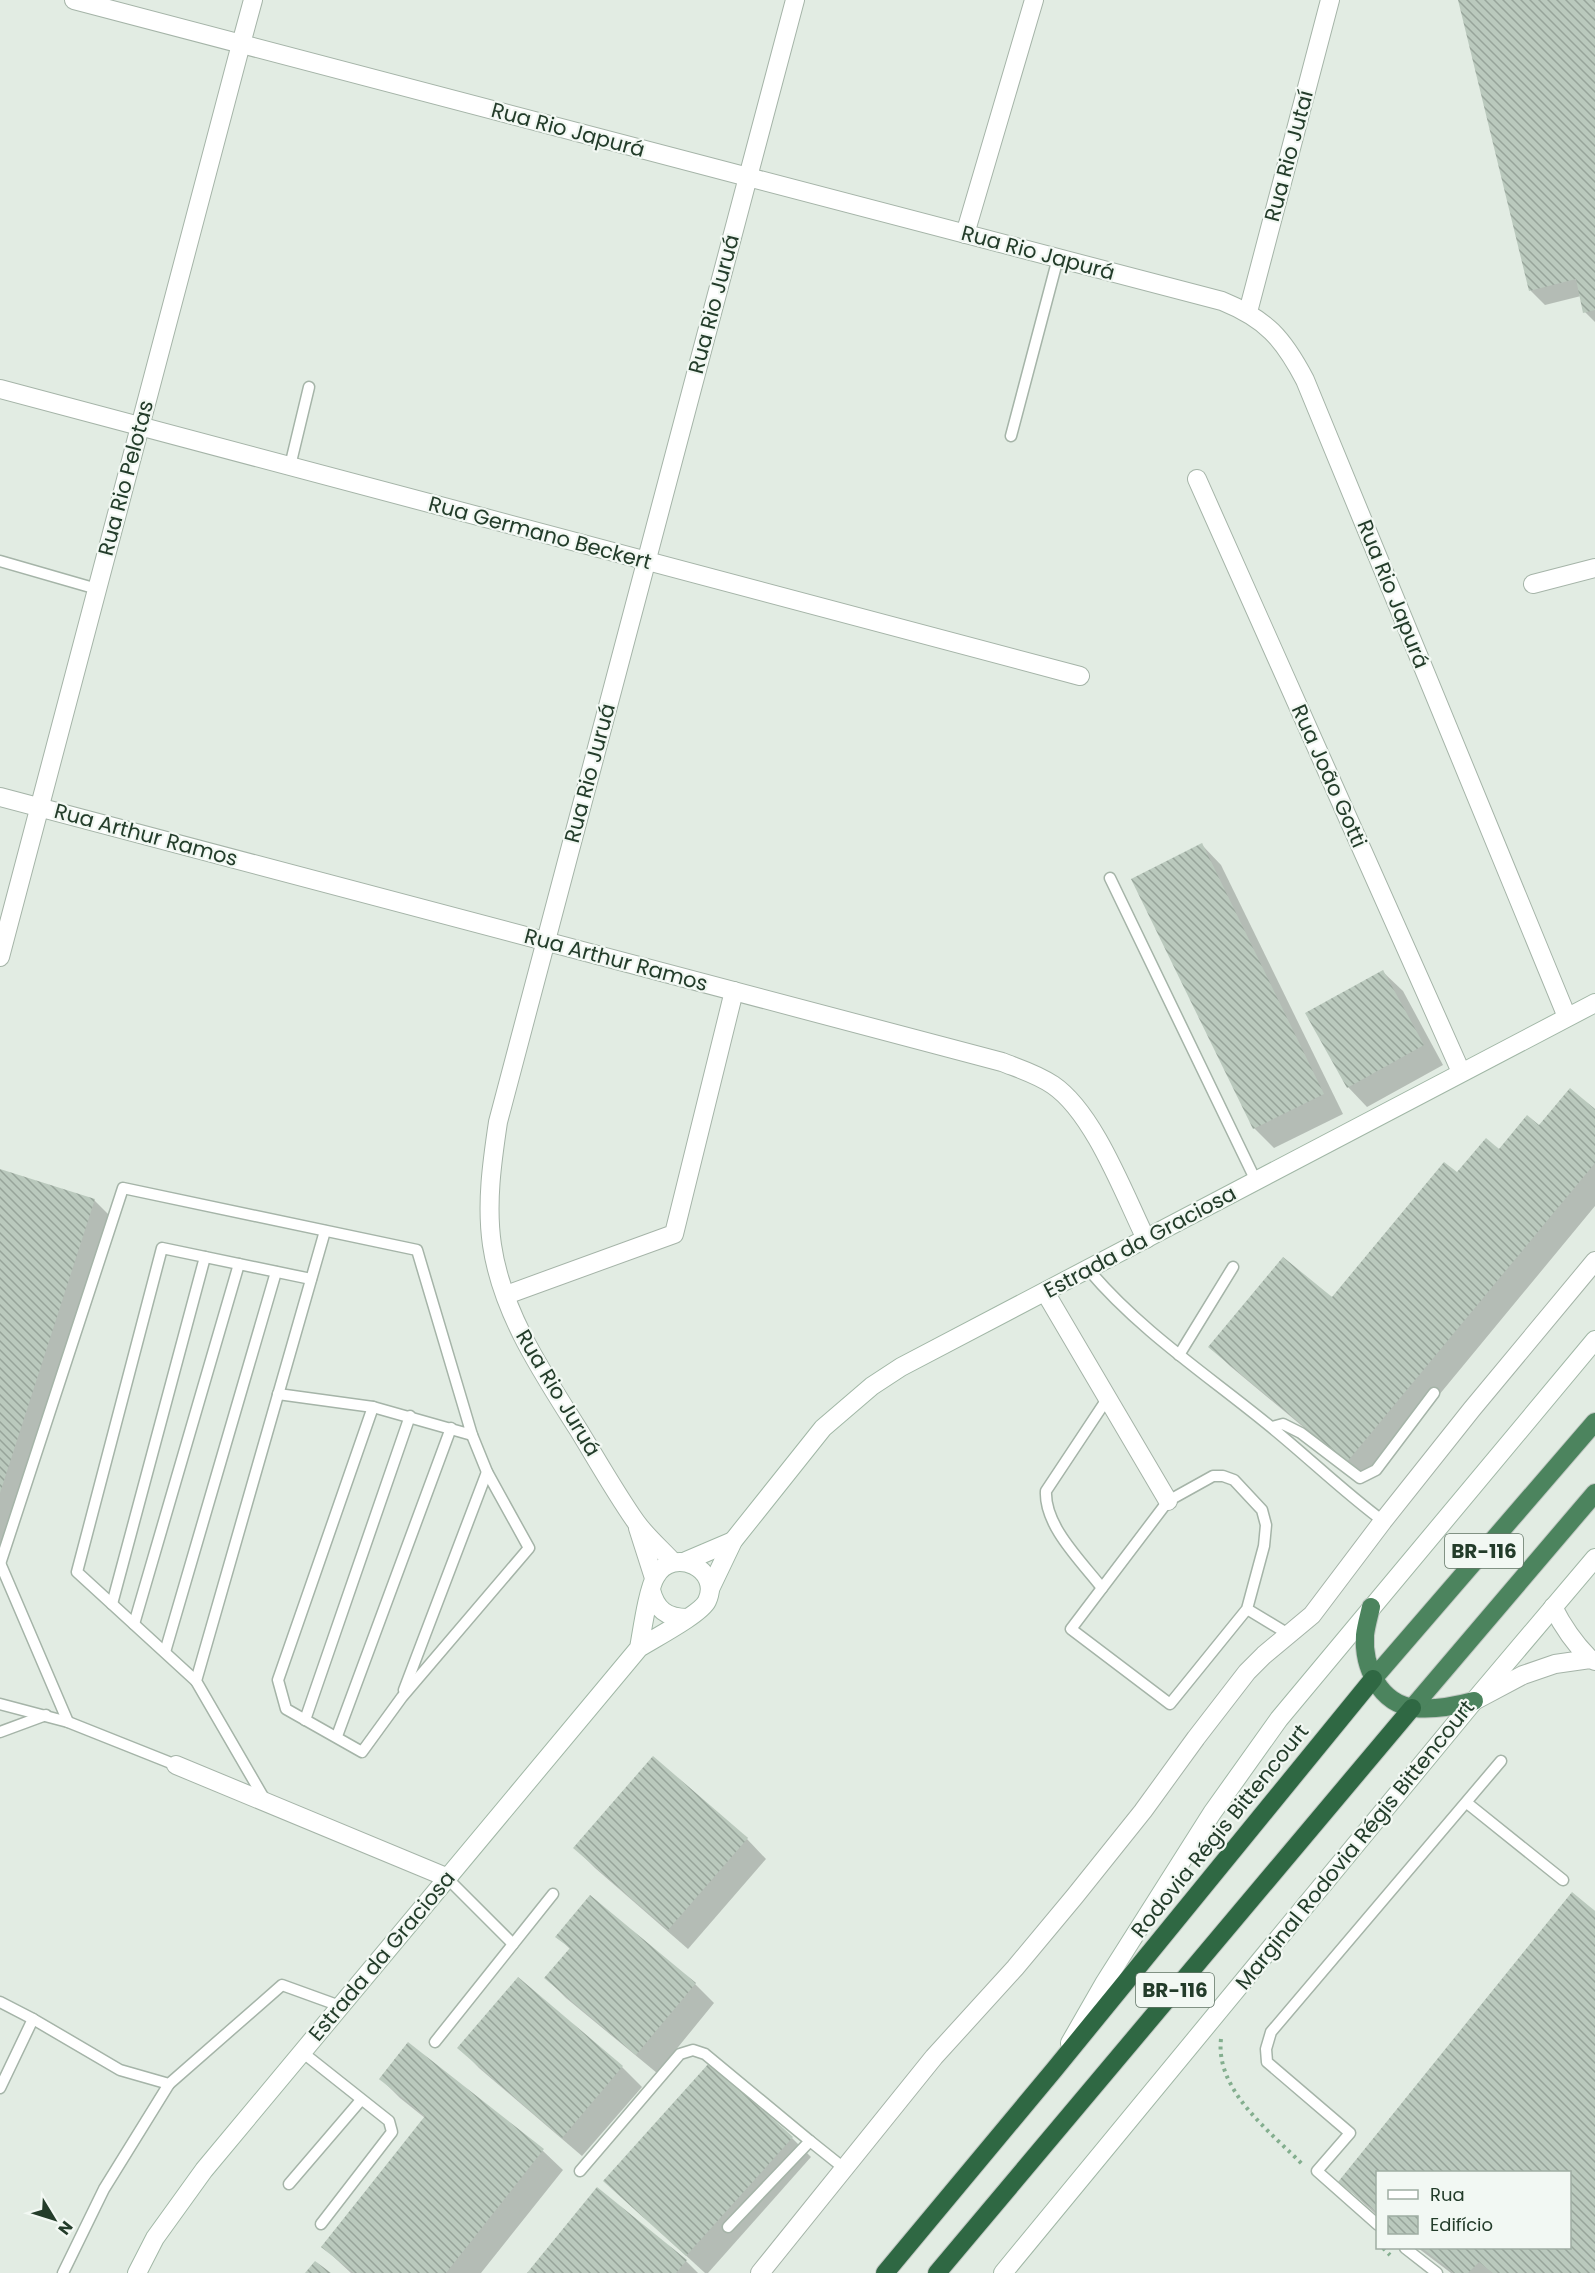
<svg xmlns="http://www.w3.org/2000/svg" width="1595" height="2273" font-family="Poppins,sans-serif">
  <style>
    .shadow { fill: #0003 }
    .building { fill: url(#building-back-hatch) }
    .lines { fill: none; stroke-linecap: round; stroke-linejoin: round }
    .service-casing { stroke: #a5b4a8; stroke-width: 13 }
    .minor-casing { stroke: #a5b4a8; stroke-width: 20 }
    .tertiary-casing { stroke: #a5b4a8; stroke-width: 20 }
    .secondary-casing { stroke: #a1b7a6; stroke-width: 20 }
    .trunk-casing { stroke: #c1c8c3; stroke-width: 20 }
    .motorway-casing { stroke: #c1c8c3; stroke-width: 20 }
    .path { stroke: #83ae8e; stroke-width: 4; stroke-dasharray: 3 4.5; stroke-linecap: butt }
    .service { stroke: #fff; stroke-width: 10 }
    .minor { stroke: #fff; stroke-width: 18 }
    .tertiary { stroke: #fff; stroke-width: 18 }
    .secondary { stroke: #fff; stroke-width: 18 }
    .trunk { stroke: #4c845e; stroke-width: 18 }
    .motorway { stroke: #2f6843; stroke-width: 18 }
    .labels { text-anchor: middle; stroke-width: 4.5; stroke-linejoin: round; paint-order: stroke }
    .shield { fill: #f2f8f3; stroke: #617466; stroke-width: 1.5 }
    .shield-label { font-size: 20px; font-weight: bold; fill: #233c2a }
    .street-label { font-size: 21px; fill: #233c2a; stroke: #f2f8f3 }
  </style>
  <defs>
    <pattern id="building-back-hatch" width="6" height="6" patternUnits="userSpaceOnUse" patternTransform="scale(1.5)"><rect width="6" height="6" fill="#bac9bd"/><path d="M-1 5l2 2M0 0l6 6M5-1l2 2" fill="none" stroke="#97a49a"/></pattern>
  </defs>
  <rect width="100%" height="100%" fill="#e2ece3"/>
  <!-- shadow -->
  <g class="shadow">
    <path d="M 1459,0 L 1595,0 L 1595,322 L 1585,312 L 1581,296 L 1545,305 L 1530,290 Z"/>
    <path d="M 1202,845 L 1221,865 L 1343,1114 L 1274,1148 L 1254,1128 Z"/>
    <path d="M 1383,972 L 1403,991 L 1443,1065 L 1367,1107 L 1348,1087 Z"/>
    <path d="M 1595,1111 L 1595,1206 L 1368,1481 L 1230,1366 L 1210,1347 L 1332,1299 L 1457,1175 L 1539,1127 Z"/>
    <path d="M 0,1170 L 94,1200 L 114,1220 L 0,1574 Z"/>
    <path d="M 747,1839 L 766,1859 L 688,1949 L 595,1868 L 575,1848 Z"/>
    <path d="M 1595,1913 L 1595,2273 L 1451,2273 L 1418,2248 L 1570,2248 L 1570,2172 L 1378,2172 L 1378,2216 L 1340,2182 Z"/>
    <path d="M 557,1936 L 695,1984 L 714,2003 L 657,2073 L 566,1998 L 546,1978 L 571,1950 Z"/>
    <path d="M 519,1979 L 622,2067 L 642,2087 L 582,2156 L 479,2068 L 460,2048 Z"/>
    <path d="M 408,2044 L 543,2151 L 563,2170 L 481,2273 L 351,2273 L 323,2247 L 425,2118 L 400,2098 L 381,2079 Z"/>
    <path d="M 792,2138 L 811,2157 L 708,2273 L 705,2273 L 605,2181 Z"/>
    <path d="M 686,2261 L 698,2273 L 529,2273 Z"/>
  </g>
  <!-- building -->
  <g class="building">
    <path d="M 1458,0 L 1595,0 L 1595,310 L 1583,313 L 1576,279 L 1529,291 Z"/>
    <path d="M 1202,843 L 1324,1094 L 1253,1129 L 1131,879 Z"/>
    <path d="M 1383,970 L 1424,1045 L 1347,1088 L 1305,1013 Z"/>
    <path d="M 1570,1088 L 1595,1109 L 1595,1163 L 1347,1462 L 1208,1347 L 1283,1257 L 1332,1297 L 1444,1162 L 1457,1172 L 1486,1138 L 1499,1149 L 1527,1115 L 1539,1125 Z"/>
    <path d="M 0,1169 L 95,1199 L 0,1493 Z"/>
    <path d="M 653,1756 L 748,1838 L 668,1930 L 573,1848 Z"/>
    <path d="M 1572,1892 L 1595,1911 L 1595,2273 L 1493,2273 L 1479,2262 L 1468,2273 L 1454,2273 L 1422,2248 L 1570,2248 L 1570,2172 L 1378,2172 L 1378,2213 L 1338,2182 Z"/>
    <path d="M 590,1895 L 696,1983 L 636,2055 L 544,1978 L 570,1948 L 555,1937 Z"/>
    <path d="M 518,1977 L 623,2066 L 562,2138 L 457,2048 Z"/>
    <path d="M 408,2042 L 544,2149 L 446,2273 L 354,2273 L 321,2247 L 425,2116 L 379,2079 Z"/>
    <path d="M 710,2062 L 793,2137 L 686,2256 L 603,2181 Z"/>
    <path d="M 597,2187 L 687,2260 L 676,2273 L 527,2273 Z"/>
    <path d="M 315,2261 L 331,2273 L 305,2273 Z"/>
  </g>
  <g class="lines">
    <defs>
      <g id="service">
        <path d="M 1011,436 L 1058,258"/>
        <path d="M 290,466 L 309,387"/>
        <path d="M 0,561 L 97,589"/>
        <path d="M 1110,878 L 1256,1181"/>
        <path d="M 1088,1269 C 1140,1331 1209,1376 1271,1427 C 1309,1458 1344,1492 1383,1521"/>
        <path d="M 1179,1355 L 1233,1267"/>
        <path d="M 373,1407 L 278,1680 L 286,1709 L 362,1752 L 402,1697 L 529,1548 L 487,1472 L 472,1435"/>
        <path d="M 1272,1427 L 1283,1424 L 1301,1433 L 1360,1478 L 1376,1470 L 1434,1393"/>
        <path d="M 0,1563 L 68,1722"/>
        <path d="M 0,1564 L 123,1188 L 417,1250 L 472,1435 L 373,1407 L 278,1394"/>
        <path d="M 1102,1588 C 1082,1562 1044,1526 1046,1491 L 1107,1399"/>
        <path d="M 112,1604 L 205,1257"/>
        <path d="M 1247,1609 L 1264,1546 L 1266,1525 L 1262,1510 L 1234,1480 L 1223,1476 L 1213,1476 L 1168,1501 L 1071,1629 L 1170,1704 L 1247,1609 L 1290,1635"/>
        <path d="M 134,1624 L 239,1264"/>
        <path d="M 165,1652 L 276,1272"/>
        <path d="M 196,1681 L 77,1572 L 162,1248 L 311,1279"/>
        <path d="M 404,1690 L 487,1472"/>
        <path d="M 0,1704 L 68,1722 L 176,1765"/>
        <path d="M 305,1720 L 410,1416"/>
        <path d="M 0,1732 L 46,1715"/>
        <path d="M 337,1736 L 451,1428"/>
        <path d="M 265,1800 L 196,1681 L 325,1231"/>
        <path d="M 1467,1803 L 1563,1880"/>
        <path d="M 446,1877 L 513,1944"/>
        <path d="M 0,2002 L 33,2019 L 0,2088"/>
        <path d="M 33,2019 L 120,2070 L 169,2084 L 282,1985 L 340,2006"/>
        <path d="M 435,2042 L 553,1894"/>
        <path d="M 302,2052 L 389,2121 L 392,2132 L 321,2224"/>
        <path d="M 580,2171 L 680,2054 L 693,2050 L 705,2054 L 810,2141"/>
        <path d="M 289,2184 L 361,2100"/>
        <path d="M 1378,2225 L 1317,2171 L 1350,2133 L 1267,2062 L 1266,2049 L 1271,2032 L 1501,1761"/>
        <path d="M 728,2227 L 810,2141 L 845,2169"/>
        <path d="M 1405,2248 L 1437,2273"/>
        <path d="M 63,2273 L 104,2189 L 169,2084"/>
      </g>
      <g id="minor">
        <path d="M 795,0 L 748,177 L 1222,301 C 1266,319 1283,338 1305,380 L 1567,1017"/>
        <path d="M 965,234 L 1034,0"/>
        <path d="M 1248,312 L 1330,0"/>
        <path d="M 0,389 L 1080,676"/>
        <path d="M 1197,479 L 1461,1072"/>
        <path d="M 1533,584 L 1595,568"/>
        <path d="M 0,797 L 1002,1062 C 1020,1069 1037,1074 1053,1085 C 1094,1113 1124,1194 1146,1239"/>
        <path d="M 0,957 L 241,44"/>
        <path d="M 1045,1292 L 1168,1501"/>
        <path d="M 506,1295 L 674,1234 L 734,991"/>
        <path d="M 176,1765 L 446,1877"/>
        <path d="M 760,2273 L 934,2057 L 1015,1968 L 1075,1896 L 1143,1811 L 1196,1738 L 1247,1672 L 1264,1655 L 1312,1615 L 1383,1521 L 1472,1409 L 1595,1261"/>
      </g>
      <g id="tertiary">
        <path d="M 74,0 L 748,177 L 498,1122 C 492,1162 486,1204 492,1245 C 502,1313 542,1372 578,1429 C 597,1460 615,1492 636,1522 C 646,1536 661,1549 673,1562"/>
        <path d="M 241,44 L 253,0"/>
        <path d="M 638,1528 L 654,1578"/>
        <path d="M 1553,1607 C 1563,1627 1574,1643 1590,1659"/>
        <path d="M 1474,1701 L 1523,1675 L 1555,1664 L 1590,1659 L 1595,1661"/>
      </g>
      <g id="secondary">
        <path d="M 686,1561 L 733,1541"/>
        <path d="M 710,1589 L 733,1541 L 823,1428 L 872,1386 L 901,1367 L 1595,1003"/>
        <path d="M 651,1590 C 656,1610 667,1618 687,1618"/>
        <path d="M 1070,2043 L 1105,1982 L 1212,1813 L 1279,1719 L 1595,1340"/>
        <path d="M 137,2273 L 155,2238 L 204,2170 L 639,1648 C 653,1639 701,1614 707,1601 C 722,1569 673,1546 656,1576 C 648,1588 642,1632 639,1648"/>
        <path d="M 1003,2273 L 1474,1701 L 1595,1558"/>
      </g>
      <g id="trunk">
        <path d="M 1371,1607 C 1369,1616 1366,1626 1365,1635 C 1363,1666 1379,1704 1415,1708 C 1435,1710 1455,1706 1474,1701"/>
        <path d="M 1373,1679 L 1595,1422"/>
        <path d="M 1412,1708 L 1595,1493"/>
      </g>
      <g id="motorway">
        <path d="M 885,2273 L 1054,2070 L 1373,1679"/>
        <path d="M 937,2273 L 1412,1708"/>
      </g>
    </defs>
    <!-- service casing -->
    <use href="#service" class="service-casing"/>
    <!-- minor casing -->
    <use href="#minor" class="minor-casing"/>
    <!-- tertiary casing -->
    <use href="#tertiary" class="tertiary-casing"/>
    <!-- secondary casing -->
    <use href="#secondary" class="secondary-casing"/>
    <!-- trunk casing -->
    <use href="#trunk" class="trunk-casing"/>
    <!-- motorway casing -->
    <use href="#motorway" class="motorway-casing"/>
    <!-- path -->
    <g class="path">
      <path d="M 1221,2039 C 1215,2091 1271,2132 1304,2166"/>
      <path d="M 1383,2248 L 1390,2255"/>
    </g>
    <!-- service -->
    <use href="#service" class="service"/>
    <!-- minor -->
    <use href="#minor" class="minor"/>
    <!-- tertiary -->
    <use href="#tertiary" class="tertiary"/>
    <!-- secondary -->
    <use href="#secondary" class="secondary"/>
    <!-- trunk -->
    <use href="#trunk" class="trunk"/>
    <!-- motorway -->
    <use href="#motorway" class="motorway"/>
  </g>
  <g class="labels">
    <!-- shield labels -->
    <g class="shield">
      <rect x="1445" y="1534" width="78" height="34" rx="4.5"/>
      <rect x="1136" y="1973" width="78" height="34" rx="4.5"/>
    </g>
    <g class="shield-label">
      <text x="1484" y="1558">BR-116</text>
      <text x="1175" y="1997">BR-116</text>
    </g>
    <!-- street labels -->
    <g class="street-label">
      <text transform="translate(568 130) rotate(15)" y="7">Rua Rio Japurá</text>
      <text transform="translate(1289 156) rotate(-75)" y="7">Rua Rio Jutaí</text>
      <text transform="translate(1038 253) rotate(15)" y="7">Rua Rio Japurá</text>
      <text transform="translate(714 304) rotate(-75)" y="7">Rua Rio Juruá</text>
      <text transform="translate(126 478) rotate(-75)" y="7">Rua Rio Pelotas</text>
      <text transform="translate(540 533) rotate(15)" y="7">Rua Germano Beckert</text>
      <text transform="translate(1393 594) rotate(68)" y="7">Rua Rio Japurá</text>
      <text transform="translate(590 773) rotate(-75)" y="7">Rua Rio Juruá</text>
      <text transform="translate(1329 776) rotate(66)" y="7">Rua João Gotti</text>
      <text transform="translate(146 835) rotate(15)" y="7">Rua Arthur Ramos</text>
      <text transform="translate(616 960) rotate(15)" y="7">Rua Arthur Ramos</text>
      <text transform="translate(1140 1242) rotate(-28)" y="7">Estrada da Graciosa</text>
      <text transform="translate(558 1393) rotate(59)" y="7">Rua Rio Juruá</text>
      <text transform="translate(1220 1831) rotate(-51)" y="7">Rodovia Régis Bittencourt</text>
      <text transform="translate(1355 1845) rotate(-51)" y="7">Marginal Rodovia Régis Bittencourt</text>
      <text transform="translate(382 1956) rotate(-50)" y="7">Estrada da Graciosa</text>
    </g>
  </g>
  <!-- legend -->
  <rect x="1376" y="2171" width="195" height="78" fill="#f2f8f3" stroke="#9fada3" stroke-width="1.5"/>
  <rect x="1388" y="2190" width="30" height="9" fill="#ffffff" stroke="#9fada3" stroke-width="1.5"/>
  <text x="1430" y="2201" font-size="18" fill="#233c2a">Rua</text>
  <rect x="1388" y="2216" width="30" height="18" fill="url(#building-back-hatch)" stroke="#9fada3" stroke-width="1.5"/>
  <text x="1430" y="2231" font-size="18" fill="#233c2a">Edifício</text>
  <!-- north arrow -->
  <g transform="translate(54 2219) rotate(128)" stroke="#f2f8f3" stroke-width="4.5" paint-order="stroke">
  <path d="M0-4.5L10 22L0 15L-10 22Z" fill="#233c2a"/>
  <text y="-9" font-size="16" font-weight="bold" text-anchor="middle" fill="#233c2a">N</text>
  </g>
</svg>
